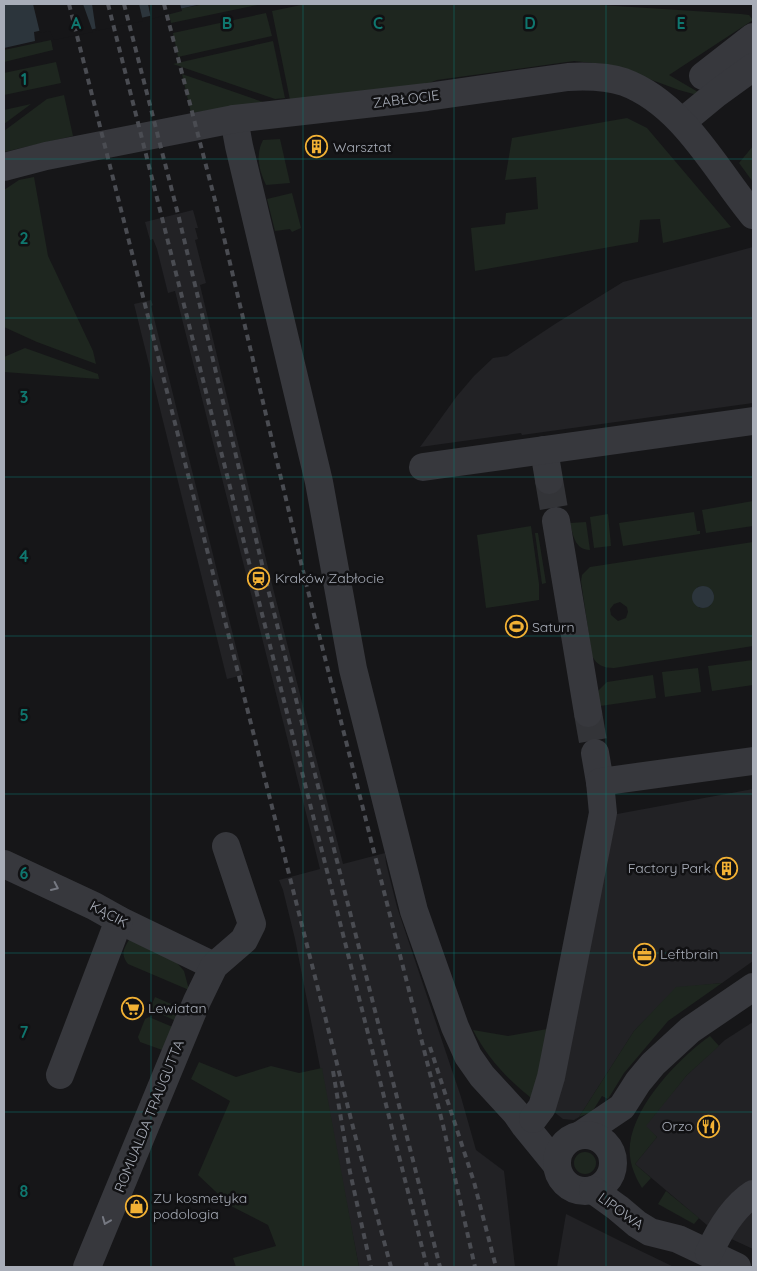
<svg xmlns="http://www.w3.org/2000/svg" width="757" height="1271" font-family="Quicksand,sans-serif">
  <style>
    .built { fill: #222225 }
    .green { fill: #1e261f; fill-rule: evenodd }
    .water { fill: #2c353c }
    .pier { fill: #161618 }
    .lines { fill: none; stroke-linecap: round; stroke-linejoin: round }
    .minor-tunnel { stroke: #333438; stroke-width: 28; stroke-dasharray: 28 14; stroke-linecap: butt }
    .minor { stroke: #37383d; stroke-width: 28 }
    .rail { stroke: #4a4c52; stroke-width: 4; stroke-dasharray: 6 5; stroke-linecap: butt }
    .oneway { stroke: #757881 }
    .grid { fill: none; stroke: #0f766e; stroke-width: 1; stroke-opacity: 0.55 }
    .labels { text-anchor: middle; stroke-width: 5; stroke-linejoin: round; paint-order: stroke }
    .street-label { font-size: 14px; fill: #a8adb8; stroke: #111113 }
    .poi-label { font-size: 14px; fill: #a8adb8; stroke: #111113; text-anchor: start }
    .grid-label { font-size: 16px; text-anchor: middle; font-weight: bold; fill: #0f766e; stroke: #111113; stroke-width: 5; stroke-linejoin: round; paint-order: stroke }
  </style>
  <rect width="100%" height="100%" fill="#161618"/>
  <!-- built -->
  <g class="built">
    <path d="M 193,210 L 198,228 L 195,228 L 198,239 L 195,240 L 206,283 L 200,285 L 272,584 L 343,864 L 385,853 L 386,863 L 397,907 L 461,1097 L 476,1150 L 504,1171 L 515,1267 L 359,1267 L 295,939 L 283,890 L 279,880 L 320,869 L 175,291 L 168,293 L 157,249 L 153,239 L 150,240 L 145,222 Z"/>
    <path d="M 753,247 L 753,403 L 522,435 L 521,433 L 420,447 L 457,396 L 474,376 L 493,358 L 507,356 L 555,324 L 623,282 Z"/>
    <path d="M 151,300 L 153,305 L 151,306 L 243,675 L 227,679 L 134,304 Z"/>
    <path d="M 753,789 L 753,961 L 722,983 L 676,988 L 634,1031 L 579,1117 L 574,1120 L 563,1119 L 553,1111 L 617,814 Z"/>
    <path d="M 753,1022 L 753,1249 L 714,1231 L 635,1164 L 657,1137 L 645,1126 L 687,1075 L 725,1040 Z"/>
    <path d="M 566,1214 L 620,1241 L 674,1267 L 557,1267 Z"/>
  </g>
  <!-- green -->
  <g class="green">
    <path d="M 205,4 L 262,4 L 171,23 L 168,11 Z"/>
    <path d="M 306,4 L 585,4 L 741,14 L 749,15 L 753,20 L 669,75 L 698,92 L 697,95 L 679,90 L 611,65 L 574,61 L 437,80 L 424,85 L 290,100 L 272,11 Z"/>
    <path d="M 266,13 L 272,36 L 178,57 L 173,33 Z"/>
    <path d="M 51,40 L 53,50 L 4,62 L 4,50 Z"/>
    <path d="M 273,41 L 285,98 L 275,99 L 173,64 Z"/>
    <path d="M 56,62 L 61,83 L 4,95 L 4,73 Z"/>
    <path d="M 182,74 L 263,102 L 191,113 Z"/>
    <path d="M 64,95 L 73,136 L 4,152 L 4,131 L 47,99 Z"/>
    <path d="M 31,104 L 4,124 L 4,110 Z"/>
    <path d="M 627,118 L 647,128 L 731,227 L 663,243 L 660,219 L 640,220 L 638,242 L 475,271 L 471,228 L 505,224 L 506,213 L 538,209 L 536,177 L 505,180 L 512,138 Z"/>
    <path d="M 280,139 L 290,183 L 266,185 C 259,170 255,155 263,140 Z"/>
    <path d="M 753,146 L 753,182 L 739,163 Z"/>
    <path d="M 34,177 L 48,256 L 93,351 L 96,364 L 37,342 L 4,327 L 4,190 L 19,180 Z"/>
    <path d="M 292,193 L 301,228 L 292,232 L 290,229 L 275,231 L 267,199 Z"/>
    <path d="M 25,348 L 98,374 L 99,379 L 4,372 L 4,357 Z"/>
    <path d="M 753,501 L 753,526 L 706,533 L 702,510 Z"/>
    <path d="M 694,512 L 697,531 L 700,531 L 700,534 L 623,546 L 619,523 Z"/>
    <path d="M 608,514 L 611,546 L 594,548 L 590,517 Z"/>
    <path d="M 586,522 L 590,550 C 575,550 573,535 570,523 Z"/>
    <path d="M 531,526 L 539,584 L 539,600 L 486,608 L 477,535 Z"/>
    <path d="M 535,533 L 538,533 L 546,583 L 542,584 Z"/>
    <path d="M 753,542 L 753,646 L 614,668 C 603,668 597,665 592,656 L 581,581 L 582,575 L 590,567 ZM 704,586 L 713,592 L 714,596 L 710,606 L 703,608 L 699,608 L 697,587 ZM 620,602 L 627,607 L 628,612 L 626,618 L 618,621 L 611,615 L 610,609 L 614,604 Z"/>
    <path d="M 753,660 L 753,685 L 712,691 L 708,666 Z"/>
    <path d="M 698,668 L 701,692 L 665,697 L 662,672 Z"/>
    <path d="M 653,675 L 656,698 L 600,706 L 598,691 L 607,682 Z"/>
    <path d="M 130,938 L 177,963 L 184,971 L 189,990 L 128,964 C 120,953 124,949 130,938 Z"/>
    <path d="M 722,983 L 668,1021 L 624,1073 L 608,1099 L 602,1096 L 592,1112 L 579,1117 L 634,1031 L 676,987 Z"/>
    <path d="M 155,997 L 183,1009 L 178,1022 L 150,1009 Z"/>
    <path d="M 149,1017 L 175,1028 L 165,1051 L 140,1042 L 138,1037 L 145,1019 Z"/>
    <path d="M 553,1028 L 535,1101 C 509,1081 488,1059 473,1030 L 508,1036 Z"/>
    <path d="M 710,1036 L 719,1046 L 687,1075 L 646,1126 L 657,1137 L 635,1164 L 651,1178 L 642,1188 C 634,1175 628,1160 630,1144 C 635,1104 678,1059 710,1036 Z"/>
    <path d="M 199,1062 L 236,1077 L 271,1066 L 299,1073 L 322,1068 L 359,1267 L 236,1267 L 233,1258 L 276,1246 L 268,1225 L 231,1206 L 198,1175 L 230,1101 L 191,1079 Z"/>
    <circle cx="585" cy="1163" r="11"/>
    <path d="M 666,1191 L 699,1218 L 694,1224 L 658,1204 Z"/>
  </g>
  <!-- water -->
  <g class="water">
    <path d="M 4,4 L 201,4 L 55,38 L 52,28 L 34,32 L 35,41 L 4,48 Z"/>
    <circle cx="703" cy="597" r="11"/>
  </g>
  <!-- pier -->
  <g class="pier">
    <path d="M 33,4 L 83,4 L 93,32 L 54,40 L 50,31 L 40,33 Z"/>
    <path d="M 92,4 L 139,4 L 143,21 L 96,31 Z"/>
    <path d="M 148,4 L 180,4 L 182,11 L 151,19 Z"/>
  </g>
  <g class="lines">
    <!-- minor-tunnel -->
    <g class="minor-tunnel">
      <path d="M 549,480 L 556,521"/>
      <path d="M 588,713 L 595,753"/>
    </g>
    <!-- minor -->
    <g class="minor">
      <path d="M 703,76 L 753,37"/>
      <path d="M 234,119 L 239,146 L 319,482 L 353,669 L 414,911 L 455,1027 L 468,1056 L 482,1076 L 516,1113 L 525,1126 L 556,1164"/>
      <path d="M 682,122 L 716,94 L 753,67"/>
      <path d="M 4,167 L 46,156 L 234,119 L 427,97 L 568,77 C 587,76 606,76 624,82 C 683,104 715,169 753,215"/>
      <path d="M 544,450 L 549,480"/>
      <path d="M 423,467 L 753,421"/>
      <path d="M 556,521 L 588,713"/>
      <path d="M 595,753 L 600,782"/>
      <path d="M 4,864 L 94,906 L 119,920 L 214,966"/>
      <path d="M 60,1075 L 119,920"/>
      <path d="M 533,1119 L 542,1107 L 551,1077 L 603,813 L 600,782 L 753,761"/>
      <path d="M 582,1134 L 622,1107 L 638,1082 L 653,1064 L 690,1030 L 753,987"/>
      <circle cx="585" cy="1163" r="28"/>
      <path d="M 593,1190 L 618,1208 L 637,1224 L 650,1232 L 678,1239 L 737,1267"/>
      <path d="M 709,1253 C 719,1231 733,1207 753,1194"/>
      <path d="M 87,1267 L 197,1001 L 214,966 L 244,940 L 252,924 L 226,846"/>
    </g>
    <!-- rail -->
    <g class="rail">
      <path d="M 69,4 L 355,1135 L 391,1267"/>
      <path d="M 108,4 L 427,1267"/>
      <path d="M 124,4 L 178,214 L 267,585 L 440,1267"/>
      <path d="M 164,4 L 216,204 L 304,575 L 443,1125 L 475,1267"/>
      <path d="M 430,1047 L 474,1182 L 496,1267"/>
      <path d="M 333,1071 L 350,1172 L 371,1267"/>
    </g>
  </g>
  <!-- one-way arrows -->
  <defs><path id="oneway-chevron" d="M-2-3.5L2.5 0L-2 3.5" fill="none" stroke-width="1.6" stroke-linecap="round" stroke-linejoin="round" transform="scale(1.25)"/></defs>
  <g class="oneway">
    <use href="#oneway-chevron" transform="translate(55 887) rotate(25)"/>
    <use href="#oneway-chevron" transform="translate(106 1221) rotate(112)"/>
  </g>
  <!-- grid -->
  <path class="grid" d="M 151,4 L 151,1267M 303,4 L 303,1267M 454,4 L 454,1267M 606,4 L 606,1267M 4,159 L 753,159M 4,318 L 753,318M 4,477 L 753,477M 4,636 L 753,636M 4,794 L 753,794M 4,953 L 753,953M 4,1112 L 753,1112"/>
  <!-- icons -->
  <defs>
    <symbol id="building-ring" viewBox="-11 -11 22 22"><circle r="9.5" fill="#111113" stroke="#f2b134" stroke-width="1.5"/><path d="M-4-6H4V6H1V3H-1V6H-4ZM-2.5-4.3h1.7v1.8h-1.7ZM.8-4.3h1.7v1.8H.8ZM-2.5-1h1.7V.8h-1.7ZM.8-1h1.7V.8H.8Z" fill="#f2b134"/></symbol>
    <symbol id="station-ring" viewBox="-11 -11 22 22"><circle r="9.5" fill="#111113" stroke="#f2b134" stroke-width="1.5"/><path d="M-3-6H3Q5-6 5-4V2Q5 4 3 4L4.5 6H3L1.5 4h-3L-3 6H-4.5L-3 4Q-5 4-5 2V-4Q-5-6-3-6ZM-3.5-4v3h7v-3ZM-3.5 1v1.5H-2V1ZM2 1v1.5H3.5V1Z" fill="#f2b134"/></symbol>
    <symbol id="stadium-ring" viewBox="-11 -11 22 22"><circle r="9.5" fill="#111113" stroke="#f2b134" stroke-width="1.5"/><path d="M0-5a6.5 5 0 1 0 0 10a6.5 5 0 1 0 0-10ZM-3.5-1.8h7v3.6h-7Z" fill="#f2b134"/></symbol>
    <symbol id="office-ring" viewBox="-11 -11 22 22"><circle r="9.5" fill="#111113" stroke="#f2b134" stroke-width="1.5"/><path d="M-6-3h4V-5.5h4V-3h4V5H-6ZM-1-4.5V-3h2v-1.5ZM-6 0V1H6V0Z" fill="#f2b134"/></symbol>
    <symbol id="supermarket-ring" viewBox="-11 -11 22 22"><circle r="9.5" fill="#111113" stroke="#f2b134" stroke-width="1.5"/><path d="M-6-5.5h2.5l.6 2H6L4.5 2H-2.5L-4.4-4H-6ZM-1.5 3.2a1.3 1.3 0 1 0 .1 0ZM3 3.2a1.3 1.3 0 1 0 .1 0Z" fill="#f2b134"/></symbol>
    <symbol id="restaurant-ring" viewBox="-11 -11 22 22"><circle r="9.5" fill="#111113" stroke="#f2b134" stroke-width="1.5"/><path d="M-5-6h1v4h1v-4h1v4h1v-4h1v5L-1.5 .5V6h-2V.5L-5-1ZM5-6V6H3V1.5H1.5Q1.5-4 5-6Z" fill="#f2b134"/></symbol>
    <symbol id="shop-ring" viewBox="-11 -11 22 22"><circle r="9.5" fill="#111113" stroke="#f2b134" stroke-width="1.5"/><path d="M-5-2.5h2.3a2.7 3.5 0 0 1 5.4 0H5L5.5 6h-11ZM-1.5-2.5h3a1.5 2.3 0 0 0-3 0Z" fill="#f2b134"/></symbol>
  </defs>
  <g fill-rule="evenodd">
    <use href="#building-ring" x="304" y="134" width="25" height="25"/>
    <use href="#station-ring" x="246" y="566" width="25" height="25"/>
    <use href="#stadium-ring" x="504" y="614" width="25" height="25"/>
    <use href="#building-ring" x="714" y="856" width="25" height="25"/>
    <use href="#office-ring" x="632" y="942" width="25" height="25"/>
    <use href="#supermarket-ring" x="120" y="996" width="25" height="25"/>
    <use href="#restaurant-ring" x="696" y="1114" width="25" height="25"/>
    <use href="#shop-ring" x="124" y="1194" width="25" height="25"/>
  </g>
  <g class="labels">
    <!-- street labels -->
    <g class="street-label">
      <text transform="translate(406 99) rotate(-7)" y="5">ZABŁOCIE</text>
      <text transform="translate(109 914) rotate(28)" y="5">KĄCIK</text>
      <text transform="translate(149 1116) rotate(-68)" y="5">ROMUALDA TRAUGUTTA</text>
      <text transform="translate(621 1211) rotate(36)" y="5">LIPOWA</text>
    </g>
    <!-- poi labels -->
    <g class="poi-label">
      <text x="333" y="152">Warsztat</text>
      <text x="275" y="583">Kraków Zabłocie</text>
      <text x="532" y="632">Saturn</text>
      <text x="711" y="873" text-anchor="end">Factory Park</text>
      <text x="660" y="959">Leftbrain</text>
      <text x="148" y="1013">Lewiatan</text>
      <text x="693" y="1131" text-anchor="end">Orzo</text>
      <text x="153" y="1203">ZU kosmetyka<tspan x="153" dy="16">podologia</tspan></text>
    </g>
  </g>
  <g class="grid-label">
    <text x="76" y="29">A</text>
    <text x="227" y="29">B</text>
    <text x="378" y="29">C</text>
    <text x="530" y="29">D</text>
    <text x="681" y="29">E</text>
    <text x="24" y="85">1</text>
    <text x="24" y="244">2</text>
    <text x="24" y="403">3</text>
    <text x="24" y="562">4</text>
    <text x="24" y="721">5</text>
    <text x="24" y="879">6</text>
    <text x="24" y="1038">7</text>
    <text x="24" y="1197">8</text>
  </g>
  <!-- border -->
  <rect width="757" height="1271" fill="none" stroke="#a8adb8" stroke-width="10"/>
</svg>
